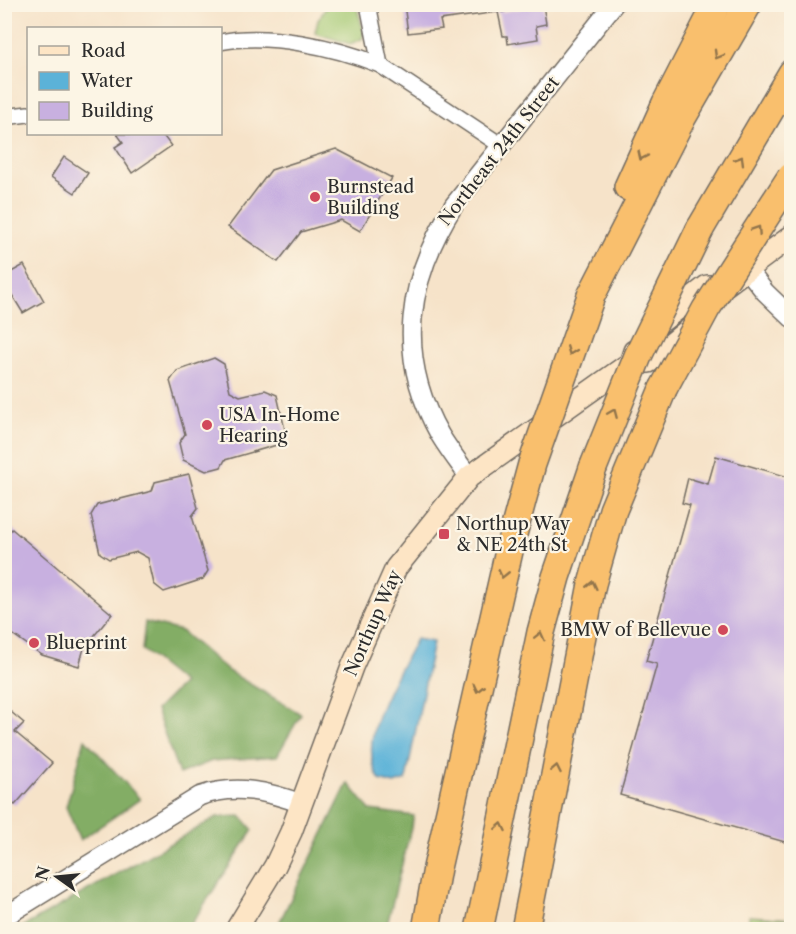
<svg xmlns="http://www.w3.org/2000/svg" width="796" height="934" font-family="'Libre Caslon Text',serif">
  <style>
    .green { fill: #a4c973; stroke: #687a4f; stroke-width: 1.5 }
    .forest { fill: #83ad65; stroke: #576c48; stroke-width: 1.5 }
    .water { fill: #5bb2d8; stroke: #436e82; stroke-width: 1.5 }
    .building { fill: #c8b0e0 }
    .lines { fill: none; stroke-linecap: round; stroke-linejoin: round }
    .minor-casing { stroke: #726b62; stroke-width: 18 }
    .tertiary-casing { stroke: #726b62; stroke-width: 21 }
    .secondary-casing { stroke: #726b62; stroke-width: 24 }
    .motorway-casing { stroke: #726b62; stroke-width: 30 }
    .minor { stroke: #fff; stroke-width: 15 }
    .tertiary { stroke: #fff; stroke-width: 18 }
    .secondary { stroke: #fde5c5; stroke-width: 21 }
    .motorway { stroke: #f9bf6d; stroke-width: 27 }
    .motorway-bridge-casing { stroke: #726b62; stroke-width: 30; stroke-linecap: butt }
    .motorway-bridge { stroke: #f9bf6d; stroke-width: 27 }
    .oneway { stroke: #92754c }
    .poi-dot { fill: #d1495b; stroke: #fcf5e5; stroke-width: 2 }
    .labels { text-anchor: middle; stroke-width: 4.5; stroke-linejoin: round; paint-order: stroke }
    .street-label { font-size: 18px; fill: #2b2b2b; stroke: #fcf5e5 }
    .poi-label { font-size: 18px; fill: #2b2b2b; stroke: #fcf5e5; text-anchor: start }
  </style>
  <rect width="100%" height="100%" fill="#fcf5e5"/>
  <filter id="ink" filterUnits="userSpaceOnUse"><feTurbulence type="fractalNoise" baseFrequency=".0167" numOctaves="2"/><feDisplacementMap in="SourceGraphic" scale="12" xChannelSelector="R" yChannelSelector="G"/><feConvolveMatrix kernelMatrix="1 2 1 2 8 2 1 2 1" color-interpolation-filters="sRGB"/></filter>
  <filter id="wash" filterUnits="userSpaceOnUse"><feTurbulence type="fractalNoise" baseFrequency=".008" numOctaves="4" result="noise"/><feDisplacementMap in="SourceGraphic" scale="24" xChannelSelector="R" yChannelSelector="G"/><feGaussianBlur stdDeviation="1.35" result="paint"/><feColorMatrix in="noise" values="0 0 0 0 0 0 0 0 0 0 0 0 0 0 0 0 0 1.4 0 .05"/><feComposite in="paint" operator="in"/></filter>
  <g filter="url(#wash)">
    <rect width="100%" height="100%" fill="#f6e3c9"/>
    <!-- green -->
    <g class="green">
      <path d="M 328,5 L 356,5 L 364,32 L 362,39 L 350,44 L 315,33 L 318,20 Z"/>
      <path d="M 749,916 L 791,919 L 791,929 L 748,929 Z"/>
    </g>
    <!-- forest -->
    <g class="forest">
      <path d="M 145,622 L 181,631 L 228,671 L 301,714 L 277,756 L 212,761 L 179,774 L 156,710 L 183,683 L 142,650 Z"/>
      <path d="M 85,739 L 140,799 L 80,840 L 66,807 Z"/>
      <path d="M 348,783 L 370,810 L 414,816 L 386,929 L 276,929 Z"/>
      <path d="M 241,816 L 253,830 L 188,929 L 19,929 L 217,817 Z"/>
    </g>
    <!-- water -->
    <path class="water" d="M 416,639 L 433,642 L 406,780 L 394,784 L 380,780 C 353,739 397,677 416,639 Z"/>
    <g id="blocks">
      <!-- building -->
      <g class="building">
        <path d="M 404,4 L 501,4 L 502,12 L 543,4 L 546,24 L 536,26 L 538,39 L 508,44 L 507,36 L 503,36 L 498,12 L 440,20 L 442,29 L 408,33 Z"/>
        <path d="M 117,134 L 162,134 L 171,146 L 132,173 L 115,147 L 123,142 Z"/>
        <path d="M 336,149 L 392,178 L 360,231 L 341,220 L 301,232 L 278,262 L 228,227 L 271,170 Z"/>
        <path d="M 64,157 L 88,173 L 75,193 L 51,177 Z"/>
        <path d="M 24,265 L 44,301 L 23,313 L 4,282 L 4,276 Z"/>
        <path d="M 214,358 L 224,364 L 230,391 L 240,396 L 265,390 L 277,395 L 286,434 L 280,444 L 225,460 L 221,467 L 206,471 L 183,460 L 179,443 L 185,434 L 170,381 L 177,371 Z"/>
        <path d="M 716,456 L 792,478 L 792,844 L 620,795 L 657,664 L 646,661 L 690,505 L 682,503 L 688,478 L 708,484 Z"/>
        <path d="M 189,474 L 198,508 L 192,516 L 208,571 L 203,579 L 164,592 L 154,584 L 148,558 L 137,552 L 109,559 L 100,553 L 91,515 L 97,505 L 152,491 L 155,482 Z"/>
        <path d="M 12,529 L 112,614 L 84,648 L 79,666 L 42,655 L 4,628 L 4,537 Z"/>
        <path d="M 4,706 L 24,723 L 15,732 L 52,763 L 15,805 L 4,797 Z"/>
      </g>
    </g>
  </g>
  <g filter="url(#ink)">
    <use href="#blocks" fill-opacity="0" stroke="#726b62" stroke-width="1.5"/>
    <g class="lines">
      <defs>
        <g id="minor">
          <path d="M 368,4 L 380,65"/>
          <path d="M 220,42 C 268,32 335,47 380,65 L 502,146"/>
          <path d="M 4,117 L 28,114"/>
        </g>
        <g id="tertiary">
          <path d="M 747,269 L 765,292 L 792,318"/>
          <path d="M 469,477 C 460,464 449,450 440,435 C 395,355 407,280 454,205 L 614,4"/>
          <path d="M 4,917 L 200,796 C 235,784 268,791 302,804"/>
        </g>
        <g id="secondary">
          <path d="M 727,284 L 792,236"/>
          <path d="M 653,328 L 707,286 L 724,286"/>
          <path d="M 630,363 L 649,362 L 694,325"/>
          <path d="M 236,930 L 275,866 L 291,832 L 352,667 L 396,568 L 469,477 L 630,363 L 634,351"/>
        </g>
        <g id="motorway">
          <path d="M 628,187 L 666,103 L 717,4"/>
          <path d="M 700,229 L 792,73"/>
          <path d="M 591,296 L 682,118 L 748,4"/>
          <path d="M 426,930 L 437,868 L 512,538"/>
          <path d="M 479,930 L 541,632 L 556,577 L 593,468"/>
          <path d="M 525,930 L 592,584 L 613,510 L 663,389"/>
        </g>
      </defs>
      <!-- minor casing -->
      <use href="#minor" class="minor-casing"/>
      <!-- tertiary casing -->
      <use href="#tertiary" class="tertiary-casing"/>
      <!-- secondary casing -->
      <use href="#secondary" class="secondary-casing"/>
      <!-- motorway casing -->
      <use href="#motorway" class="motorway-casing"/>
      <!-- minor -->
      <use href="#minor" class="minor"/>
      <!-- tertiary -->
      <use href="#tertiary" class="tertiary"/>
      <!-- secondary -->
      <use href="#secondary" class="secondary"/>
      <!-- motorway -->
      <use href="#motorway" class="motorway"/>
      <defs>
        <g id="motorway-bridge">
          <path d="M 663,389 L 706,309 L 791,177"/>
          <path d="M 593,468 L 638,356 L 700,229"/>
          <path d="M 512,538 L 532,464 L 591,296"/>
        </g>
      </defs>
      <!-- motorway-bridge casing -->
      <use href="#motorway-bridge" class="motorway-bridge-casing"/>
      <!-- motorway-bridge -->
      <use href="#motorway-bridge" class="motorway-bridge"/>
    </g>
    <!-- one-way arrows -->
    <defs><path id="oneway-chevron" d="M-2-3.5L2.5 0L-2 3.5" fill="none" stroke-width="1.6" stroke-linecap="round" stroke-linejoin="round" transform="scale(1.5)"/></defs>
    <g class="oneway">
      <use href="#oneway-chevron" transform="translate(718 55) rotate(120)"/>
      <use href="#oneway-chevron" transform="translate(642 156) rotate(115)"/>
      <use href="#oneway-chevron" transform="translate(740 160) rotate(-59)"/>
      <use href="#oneway-chevron" transform="translate(757 230) rotate(-57)"/>
      <use href="#oneway-chevron" transform="translate(571 351) rotate(111)"/>
      <use href="#oneway-chevron" transform="translate(613 413) rotate(-67)"/>
      <use href="#oneway-chevron" transform="translate(503 574) rotate(103)"/>
      <use href="#oneway-chevron" transform="translate(592 585) rotate(-77)"/>
      <use href="#oneway-chevron" transform="translate(540 636) rotate(-76)"/>
      <use href="#oneway-chevron" transform="translate(478 688) rotate(103)"/>
      <use href="#oneway-chevron" transform="translate(556 769) rotate(-79)"/>
      <use href="#oneway-chevron" transform="translate(501 827) rotate(-79)"/>
    </g>
  </g>
  <!-- markers -->
  <g class="poi-dot">
    <circle cx="315" cy="197" r="6"/>
    <circle cx="207" cy="425" r="6"/>
    <rect x="438" y="528" width="12" height="12" rx="3"/>
    <circle cx="723" cy="630" r="6"/>
    <circle cx="34" cy="643" r="6"/>
  </g>
  <g class="labels">
    <!-- street labels -->
    <g class="street-label">
      <text transform="translate(499 151) rotate(-52)" y="6">Northeast 24th Street</text>
      <text transform="translate(373 623) rotate(-66)" y="6">Northup Way</text>
    </g>
    <!-- poi labels -->
    <g class="poi-label">
      <text x="327" y="193">Burnstead<tspan x="327" dy="21">Building</tspan></text>
      <text x="219" y="421">USA In-Home<tspan x="219" dy="21">Hearing</tspan></text>
      <text x="456" y="530">Northup Way<tspan x="456" dy="21">&amp; NE 24th St</tspan></text>
      <text x="711" y="636" text-anchor="end">BMW of Bellevue</text>
      <text x="46" y="649">Blueprint</text>
    </g>
  </g>
  <!-- margin -->
  <rect width="796" height="934" fill="none" stroke="#fcf5e5" stroke-width="24"/>
  <!-- legend -->
  <rect x="27" y="27" width="195" height="108" fill="#fcf5e5" stroke="#a8a49b" stroke-width="1.5"/>
  <rect x="39" y="46" width="30" height="9" fill="#fde5c5" stroke="#a8a49b" stroke-width="1.5"/>
  <text x="81" y="57" font-size="18" fill="#2b2b2b">Road</text>
  <rect x="39" y="72" width="30" height="18" fill="#5bb2d8" stroke="#a8a49b" stroke-width="1.5"/>
  <text x="81" y="87" font-size="18" fill="#2b2b2b">Water</text>
  <rect x="39" y="102" width="30" height="18" fill="#c8b0e0" stroke="#a8a49b" stroke-width="1.5"/>
  <text x="81" y="117" font-size="18" fill="#2b2b2b">Building</text>
  <!-- north arrow -->
  <g transform="translate(57 877) rotate(285)" stroke="#fcf5e5" stroke-width="4.5" paint-order="stroke">
  <path d="M0-4.5L10 22L0 15L-10 22Z" fill="#2b2b2b"/>
  <text y="-9" font-size="16" font-weight="bold" text-anchor="middle" fill="#2b2b2b">N</text>
  </g>
</svg>
